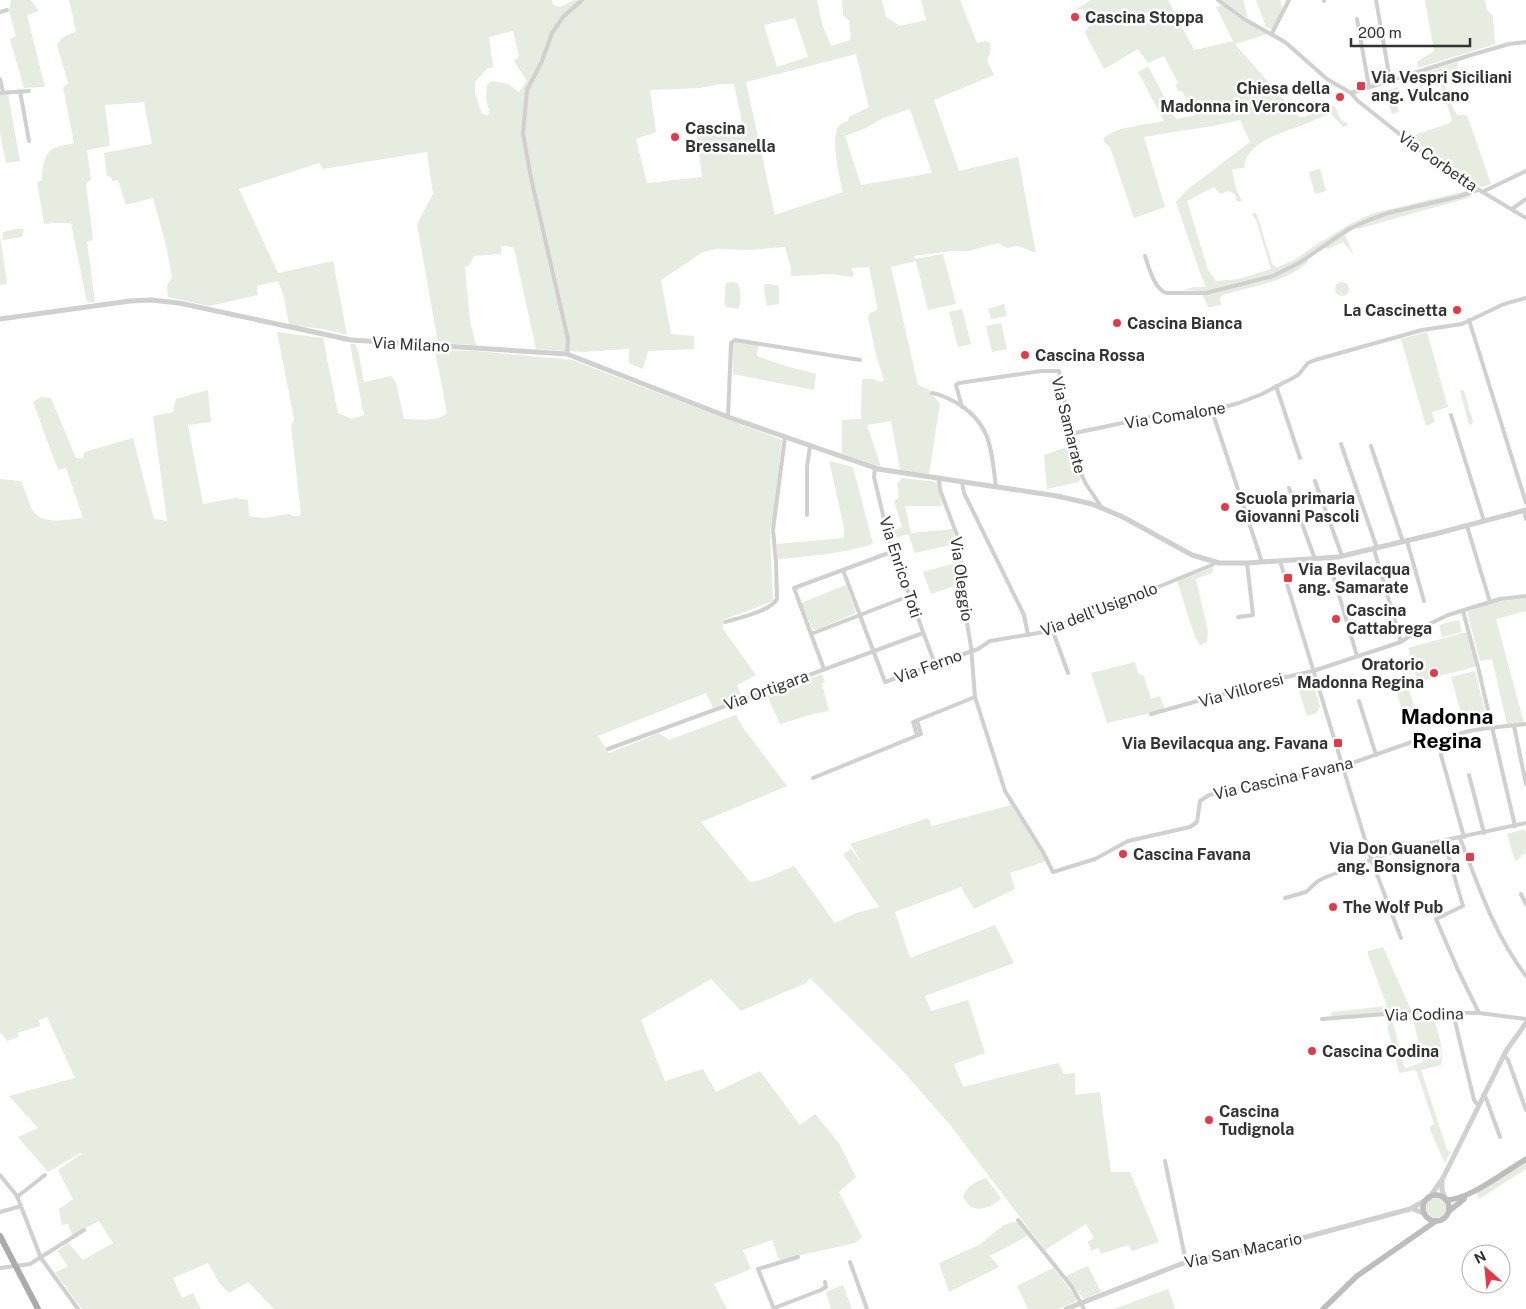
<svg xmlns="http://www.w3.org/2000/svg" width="1526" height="1309" font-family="'Public Sans',sans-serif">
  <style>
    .green { fill: #e6ecdf; fill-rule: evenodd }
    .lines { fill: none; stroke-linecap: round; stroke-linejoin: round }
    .minor { stroke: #d0d0d0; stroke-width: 4 }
    .tertiary { stroke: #d0d0d0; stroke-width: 5 }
    .secondary { stroke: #bdbdbd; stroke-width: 5.5 }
    .primary { stroke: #ababab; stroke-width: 6 }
    .poi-dot { fill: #e63946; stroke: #fff; stroke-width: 2 }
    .labels { text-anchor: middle; stroke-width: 5; stroke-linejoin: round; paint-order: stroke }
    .poi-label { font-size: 16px; font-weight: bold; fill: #333; stroke: #fff; text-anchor: start }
    .street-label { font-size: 16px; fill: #333; stroke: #fff }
    .district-label { font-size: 21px; font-weight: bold; fill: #000; stroke: #fff }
  </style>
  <rect width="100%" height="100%" fill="#fff"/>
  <!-- green -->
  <g class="green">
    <path d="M 11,0 L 31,0 L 39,11 L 27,15 L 45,87 L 24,88 L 10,39 L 16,36 L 9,11 Z"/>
    <path d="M 69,0 L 552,0 L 553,5 L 560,7 L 575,0 L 817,0 L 822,24 L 831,46 L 848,41 L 851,38 L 849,21 L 843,15 L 842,0 L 882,0 L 886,17 L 900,26 L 926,20 L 921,0 L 960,0 L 977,43 L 985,41 L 990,43 L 990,53 L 987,60 L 994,75 L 934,100 L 959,171 L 1018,157 L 1036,253 L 1018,246 L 1007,248 L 998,243 L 968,251 L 952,251 L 914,256 L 915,259 L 943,254 L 956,304 L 928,310 L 916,261 L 891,267 L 918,385 L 928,389 L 940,404 L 929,474 L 900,470 L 891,421 L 867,425 L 881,467 L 874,466 L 842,454 L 842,420 L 861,419 L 862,379 L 873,379 L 881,382 L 884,380 L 876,354 L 868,318 L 870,313 L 877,310 L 877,306 L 869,267 L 851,268 L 854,274 L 852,277 L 830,274 L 791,276 L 791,268 L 785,247 L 748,250 L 716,249 L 703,252 L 661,280 L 671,334 L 694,336 L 694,349 L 648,351 L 643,369 L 629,363 L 629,349 L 581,352 L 536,349 L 514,248 L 506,246 L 501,246 L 501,254 L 474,256 L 470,264 L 465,267 L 470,322 L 476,345 L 438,343 L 417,224 L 433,194 L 427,152 L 323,169 L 319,163 L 239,189 L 278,273 L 333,261 L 347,335 L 323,329 L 289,325 L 284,297 L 278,281 L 257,286 L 258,295 L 209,306 L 168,297 L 167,286 L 172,277 L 166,245 L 153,198 L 126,205 L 118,180 L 112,181 L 111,177 L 107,176 L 104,153 L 152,144 L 144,102 L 105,105 L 110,146 L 87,150 L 91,179 L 86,184 L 93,240 L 87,242 L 95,302 L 87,302 L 71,223 L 53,223 L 44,224 L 37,182 L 42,180 C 42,172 43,155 51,150 C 57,146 67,145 74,143 L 63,88 L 68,83 L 57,45 L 62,38 L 76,31 ZM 795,18 L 808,57 L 777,67 L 764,25 ZM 513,31 L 519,56 L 514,61 L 527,81 L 519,92 L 508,84 L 492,81 L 487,85 L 486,98 L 489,110 L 488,115 L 482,114 L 475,93 L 475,82 L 487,69 L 493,67 L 489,37 ZM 856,54 L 869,107 L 849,117 L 848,121 C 845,122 842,123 840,125 C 829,135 840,179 843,192 L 775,215 L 746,82 ZM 720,84 L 734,84 L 742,122 L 696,130 L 702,177 L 647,183 L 636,139 L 656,132 L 650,90 L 700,88 ZM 910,109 L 932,173 L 861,185 L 845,136 L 866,128 L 883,118 Z"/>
    <path d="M 1091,0 L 1168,0 L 1194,50 L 1233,41 L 1216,7 L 1222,5 L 1239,18 L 1268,34 L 1235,44 L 1299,117 C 1306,118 1313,112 1319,108 L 1319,102 L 1321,102 L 1324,107 L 1334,106 C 1341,114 1336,120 1348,123 L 1347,126 L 1343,127 L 1331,114 C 1319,117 1309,123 1297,127 C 1278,134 1246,143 1244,168 L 1232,169 L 1236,189 L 1242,201 L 1237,202 L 1235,194 L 1228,191 L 1220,194 L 1214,187 L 1187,201 L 1208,270 L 1216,281 L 1238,279 L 1271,269 L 1256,220 L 1252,215 L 1254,212 L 1257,215 L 1272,263 L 1275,267 L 1278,267 L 1296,259 L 1314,246 L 1350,224 L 1374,213 L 1466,191 L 1471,194 L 1471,197 L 1358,229 L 1356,225 L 1349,228 L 1350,231 L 1345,235 L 1354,255 L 1343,242 L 1328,249 L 1324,247 L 1308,258 L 1308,262 C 1285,283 1251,286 1223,295 L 1220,297 L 1221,305 L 1211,307 L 1208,307 L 1201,291 L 1184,290 L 1194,287 L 1206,287 L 1200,273 L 1176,202 L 1188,189 L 1250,142 L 1240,120 C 1209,128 1176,131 1144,137 L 1165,207 L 1134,218 L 1110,147 L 1106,144 L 1103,139 C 1112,127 1150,124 1164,121 L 1138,72 L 1148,66 L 1176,119 L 1195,115 L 1182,91 L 1179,92 L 1175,85 L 1178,83 L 1164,56 L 1148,63 L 1138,49 L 1104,69 L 1085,33 L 1090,24 L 1084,9 L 1075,10 Z"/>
    <path d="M 1221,0 L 1243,0 L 1248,19 Z"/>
    <path d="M 1256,0 L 1280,0 L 1283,10 L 1272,29 L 1266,27 Z"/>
    <path d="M 1425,0 L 1485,0 L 1487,10 L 1493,16 L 1495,44 L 1418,68 L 1417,62 L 1434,51 Z"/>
    <path d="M 1458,62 L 1457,70 L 1443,74 L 1442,77 L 1450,102 L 1457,115 L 1467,115 L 1491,184 L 1482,187 L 1441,163 L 1408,137 L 1450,123 L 1452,120 L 1438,77 L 1437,75 L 1427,77 L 1423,73 Z"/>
    <path d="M 1398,87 L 1401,96 L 1394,99 L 1399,112 L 1392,114 L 1384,91 Z"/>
    <path d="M 8,94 L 20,161 L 6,163 L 0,134 L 0,95 Z"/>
    <path d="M 1320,169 L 1326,191 L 1315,194 L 1309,172 Z"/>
    <path d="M 15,229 L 24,229 L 22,237 L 3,240 L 3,232 Z"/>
    <path d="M 0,236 L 7,282 L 6,284 L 0,285 Z"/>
    <circle cx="1342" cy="289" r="7"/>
    <path d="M 732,282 L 737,283 C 741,289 742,303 738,309 L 726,307 L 724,302 L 726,283 Z"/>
    <path d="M 765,284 L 778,285 L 779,288 L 779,304 L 767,306 L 764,288 Z"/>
    <path d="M 1004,304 L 1007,316 L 991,319 L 988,309 Z"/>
    <path d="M 962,309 L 971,344 L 958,347 L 949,312 Z"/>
    <path d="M 1001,323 L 1007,349 L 992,352 L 986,326 Z"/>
    <path d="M 277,332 L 323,338 L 338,413 L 352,419 L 364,415 L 350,344 L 355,344 L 358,350 L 364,382 L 391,376 L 396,382 L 404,419 C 417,419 437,423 447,413 L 435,350 L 476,351 L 572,360 L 782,440 L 773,522 L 770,530 L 773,601 L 723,620 L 723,629 L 756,675 L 737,685 L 742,697 L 713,708 L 706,693 L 598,736 L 609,753 L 659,733 L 669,740 L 736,715 L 744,729 L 787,786 L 701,822 L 750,882 C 765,881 780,871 794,866 L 835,923 L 856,913 L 879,907 L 843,854 L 851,849 L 864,866 L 850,844 L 928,818 L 932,826 L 1011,805 L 1047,861 L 1010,873 L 1015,889 L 974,909 L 961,887 L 895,912 L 910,958 L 995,925 L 1014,963 L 925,996 L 931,1011 L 968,1000 L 985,1053 L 954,1064 L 963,1087 L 1058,1063 L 1064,1074 L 1075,1073 L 1075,1095 L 1100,1092 L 1111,1172 L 1130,1172 L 1159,1242 L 1132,1251 L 1128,1245 L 1101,1254 L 1098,1248 L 1091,1251 L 1088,1242 L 1094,1238 L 1086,1224 L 1045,1250 L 951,1126 L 902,1070 L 810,978 L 806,983 L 741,1011 L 711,979 L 641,1020 L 665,1081 L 703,1069 L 716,1092 L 760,1071 L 800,1125 L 815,1114 L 839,1143 L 856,1177 L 839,1192 L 862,1237 L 855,1243 L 779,1260 L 772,1240 L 743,1250 L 751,1269 L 714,1284 L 727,1309 L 274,1309 L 248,1282 L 229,1293 L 220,1284 L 208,1263 L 173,1278 L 182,1298 L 193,1293 L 201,1309 L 82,1309 L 55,1273 L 68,1266 L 57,1251 L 68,1243 L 83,1260 L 113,1243 L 99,1221 L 72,1235 L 68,1224 L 62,1225 L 59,1209 L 73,1199 L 58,1170 L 81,1154 L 80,1153 L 48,1172 L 18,1137 L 38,1128 L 9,1096 L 75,1078 L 47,1017 L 39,1020 L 40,1026 L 17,1033 L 19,1037 L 7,1041 L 0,1032 L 0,479 L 21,481 C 24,488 30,506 33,511 C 43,526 68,519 83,518 L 66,468 L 58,470 L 33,402 L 41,397 L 51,398 L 76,458 L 83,459 L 84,452 L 133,438 L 154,519 L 167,521 L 153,416 L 173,412 L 176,399 L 208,390 L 211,422 L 188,425 L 203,504 L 235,498 L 248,500 L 249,516 L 264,518 L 289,514 L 293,516 L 299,516 L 301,514 L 291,426 L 294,419 Z"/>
    <path d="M 1427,332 L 1448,407 L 1432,412 L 1435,422 L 1426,426 L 1401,339 Z"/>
    <path d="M 736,341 L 758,345 L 757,356 L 782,365 L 816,374 L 814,390 L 733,374 L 732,344 Z"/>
    <path d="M 1462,390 L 1464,391 L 1473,421 L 1472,424 L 1469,425 L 1460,391 Z"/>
    <path d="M 1069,446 L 1081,478 L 1079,482 L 1047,489 L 1044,455 Z"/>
    <path d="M 829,461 L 853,467 L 873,544 C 840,554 812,556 778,559 L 777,544 L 844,538 L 844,527 Z"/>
    <path d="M 902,478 L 937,482 L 942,506 L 905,506 L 911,533 L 953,529 L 955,544 L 915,553 L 908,534 L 891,539 L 891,532 L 902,527 L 894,501 L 899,498 L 897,484 Z"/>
    <path d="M 959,562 L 961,577 L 960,584 L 931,594 L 923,572 Z"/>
    <path d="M 1211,568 L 1213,569 L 1212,573 L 1196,579 L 1208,631 L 1207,642 L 1200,645 L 1195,637 L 1177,581 Z"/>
    <path d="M 846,585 L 856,613 L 816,630 L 812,628 L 801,603 Z"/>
    <path d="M 1526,598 L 1526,611 L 1496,619 L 1524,723 L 1507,724 L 1492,659 L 1480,661 L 1467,612 L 1494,602 Z"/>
    <path d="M 1459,620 L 1462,632 L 1442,637 L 1439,625 Z"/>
    <path d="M 1467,632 L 1477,666 L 1418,682 L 1408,648 Z"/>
    <path d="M 1135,662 L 1138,673 L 1144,676 L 1151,699 L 1160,696 L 1165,710 L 1107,723 L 1091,673 Z"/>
    <path d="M 1475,671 L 1488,723 L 1465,727 L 1451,677 Z"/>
    <path d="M 822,674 L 825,682 L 822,683 L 829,711 L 813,714 L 780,724 L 767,695 Z"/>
    <path d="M 1310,674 L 1320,706 L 1317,713 L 1307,716 L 1295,678 Z"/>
    <path d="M 1409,689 L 1415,711 L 1403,714 L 1397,693 Z"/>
    <path d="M 1524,829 L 1526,833 L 1526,853 L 1520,856 L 1521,858 L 1515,861 L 1507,834 Z"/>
    <path d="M 1383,947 L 1412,1012 L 1332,1018 L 1331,1012 L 1387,1006 L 1368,955 L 1368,951 Z"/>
    <path d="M 1387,1015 L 1433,1016 C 1437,1031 1445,1049 1441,1065 L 1421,1070 L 1447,1150 L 1450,1152 L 1445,1163 L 1430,1130 L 1430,1127 L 1434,1124 L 1417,1072 L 1415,1070 L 1400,1073 L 1399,1072 L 1388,1029 ZM 1394,1018 L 1400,1018 L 1403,1022 L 1409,1018 L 1413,1018 L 1423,1062 L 1406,1068 L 1404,1066 L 1393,1023 L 1392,1019 Z"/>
    <path d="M 1526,1162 L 1526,1169 L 1479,1199 L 1476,1192 Z"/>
    <path d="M 986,1178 L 1001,1198 C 996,1205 980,1212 971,1207 C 968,1205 966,1201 963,1198 C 967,1185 975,1182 986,1178 Z"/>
    <circle cx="1436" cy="1208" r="10"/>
    <path d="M 1013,1222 L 1018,1222 L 1029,1235 L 990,1256 L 999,1267 L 949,1292 L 939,1263 L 979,1245 L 1004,1225 Z"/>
    <path d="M 1088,1266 L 1101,1292 L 1084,1299 L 1065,1276 Z"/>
    <path d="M 1053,1268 L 1075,1296 L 1075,1302 L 1058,1309 L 1028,1309 L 1017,1286 Z"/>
    <path d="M 843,1285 L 852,1309 L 831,1309 L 826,1292 Z"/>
    <path d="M 1168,1289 L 1175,1308 L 1174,1309 L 1114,1309 Z"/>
  </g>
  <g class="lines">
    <!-- minor -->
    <g class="minor">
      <path d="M 1218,0 L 1244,19 L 1285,42 L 1327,79 L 1351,93 L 1358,101 L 1441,167 L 1526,218"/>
      <path d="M 1324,0 L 1324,1"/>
      <path d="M 1376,0 L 1390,80"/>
      <path d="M 0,12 L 7,10"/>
      <path d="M 1357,19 L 1369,87"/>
      <path d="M 1272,33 L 1289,0"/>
      <path d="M 0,79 L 3,92"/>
      <path d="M 20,91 L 29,141"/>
      <path d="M 0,93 L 29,91"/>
      <path d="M 1351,93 L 1471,55 L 1509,44 L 1526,42"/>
      <path d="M 1482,192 L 1526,171"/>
      <path d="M 1512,209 L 1526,199"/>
      <path d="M 1145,256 C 1149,268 1154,288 1166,293 L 1206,293 L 1273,276 L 1299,263 L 1349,229 L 1369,220 L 1388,213 L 1457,197 L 1478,190"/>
      <path d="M 1469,320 L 1526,503"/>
      <path d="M 567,354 L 568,339 L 531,178 L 523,134 L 527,90 L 542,61 L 552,33 L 563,17 L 582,0"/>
      <path d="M 1276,386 L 1300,458"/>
      <path d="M 932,393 C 941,394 949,399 957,403 C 992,424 991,450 996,487"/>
      <path d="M 962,407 L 956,385 L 959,383 L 1041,371 L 1059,371 L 1077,465 L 1086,484 L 1102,508"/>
      <path d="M 1212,411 L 1262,562"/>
      <path d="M 1451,415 L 1484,521"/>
      <path d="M 728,417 L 731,343 L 735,340 L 860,360"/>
      <path d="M 1071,435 L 1075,433 L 1160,415 L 1210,411 L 1239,403 L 1262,394 L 1291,379 L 1298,375 L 1308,363 L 1315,360 L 1422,330 L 1462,324 L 1504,304 L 1526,298"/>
      <path d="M 1341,444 L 1377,548"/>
      <path d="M 1371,446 L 1403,542"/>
      <path d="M 875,468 L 874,477 L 889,540 L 935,664"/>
      <path d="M 939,479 L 940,490 L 957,535 L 963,577 L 963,598 L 971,647 L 975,697 L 1005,791 L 1043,852 L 1053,872 L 1095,859 L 1128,841 L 1190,827 L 1197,822 L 1200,801 L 1209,795 L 1338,768 L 1420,739"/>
      <path d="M 1315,481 L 1342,556"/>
      <path d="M 962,482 L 964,493 L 1024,615 L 1028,635"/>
      <path d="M 1289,488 L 1315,559"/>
      <path d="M 1524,510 L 1526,519"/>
      <path d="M 807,515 L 807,467 L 810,446"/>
      <path d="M 1467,526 L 1490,602"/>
      <path d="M 1407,541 L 1424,601"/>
      <path d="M 1374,549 L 1401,642"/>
      <path d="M 1328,558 L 1357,656"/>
      <path d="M 1280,561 L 1370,856 L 1401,938"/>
      <path d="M 843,570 L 885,682 L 978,649 L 990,641 L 1044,632 L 1085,614 L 1131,598 L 1212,565 L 1215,562"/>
      <path d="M 1463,611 L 1478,667 L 1515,826"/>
      <path d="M 1238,617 L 1253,615 L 1247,563"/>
      <path d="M 725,622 C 738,618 771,611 777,599 L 776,562 L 773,530 L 785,437"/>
      <path d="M 1052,629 L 1068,673"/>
      <path d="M 811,634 L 909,596"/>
      <path d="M 824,669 L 794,588 L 894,551"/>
      <path d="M 1359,701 L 1376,755"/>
      <path d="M 1151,714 L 1273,680 L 1313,671 L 1401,642 L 1423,627 L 1448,615 L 1500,599 L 1526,596"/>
      <path d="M 1514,726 L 1526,784"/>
      <path d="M 917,735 L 913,722 L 975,697"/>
      <path d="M 608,749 L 923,633"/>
      <path d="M 1469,775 L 1484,833"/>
      <path d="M 813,778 L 921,734 L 917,721"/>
      <path d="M 1464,837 L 1441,755 L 1442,745 C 1455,727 1505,727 1526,724"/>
      <path d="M 1460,838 C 1478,885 1495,936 1526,976"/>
      <path d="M 1444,841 L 1463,906 L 1436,919 L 1458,970 L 1479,1013"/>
      <path d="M 1521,894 L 1526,904"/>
      <path d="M 1285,898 L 1306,892 L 1318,881 L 1326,877 L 1398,850 L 1526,823"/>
      <path d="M 1453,1013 L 1474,1100 L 1478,1105"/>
      <path d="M 1322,1019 L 1412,1012 L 1479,1013 L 1526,1019"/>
      <path d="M 1504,1055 L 1508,1060 L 1526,1110"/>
      <path d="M 1483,1095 L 1486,1098 L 1500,1137"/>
      <path d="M 1165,1161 L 1186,1262"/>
      <path d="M 0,1175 L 17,1196 L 41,1258 L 78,1309"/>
      <path d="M 17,1197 L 45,1175"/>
      <path d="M 0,1212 L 21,1206"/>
      <path d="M 1018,1220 L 1072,1287 L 1084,1309"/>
      <path d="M 850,1262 L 867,1309"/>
      <path d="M 0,1268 L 30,1264 L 84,1230"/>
      <path d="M 774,1308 L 821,1290 L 826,1287 L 825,1282"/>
      <path d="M 774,1309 L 758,1269 L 798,1257"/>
    </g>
    <!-- tertiary -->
    <g class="tertiary">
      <path d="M 0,319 L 130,301 L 151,300 L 179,303 L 351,340 L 567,354 L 728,417 L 878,469 L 1057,496 L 1092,504 L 1123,517 L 1192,555 L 1219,563 L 1247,563 L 1338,557 L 1435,534 L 1526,510"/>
      <path d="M 1442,1181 L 1442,1190 L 1445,1198"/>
      <path d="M 1429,1198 L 1443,1178 L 1506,1051 L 1526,1023"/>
      <path d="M 1413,1209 L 1425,1214"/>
      <path d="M 1066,1309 L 1186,1262 L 1306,1237 L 1410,1209 L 1426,1200"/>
    </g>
    <!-- secondary -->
    <g class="secondary">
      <circle cx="1436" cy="1208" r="13"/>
      <path d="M 1446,1200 C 1469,1200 1506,1171 1526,1159"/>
      <path d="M 1449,1211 L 1464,1199"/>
      <path d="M 1323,1309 L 1357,1276 L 1436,1221"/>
    </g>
    <!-- primary -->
    <path class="primary" d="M 0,1236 L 38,1309"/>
  </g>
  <!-- markers -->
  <g class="poi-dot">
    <circle cx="1075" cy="17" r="5"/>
    <rect x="1356" y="81" width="10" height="10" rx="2.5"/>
    <circle cx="1340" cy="97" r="5"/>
    <circle cx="675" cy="137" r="5"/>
    <circle cx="1457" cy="310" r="5"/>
    <circle cx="1117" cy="323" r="5"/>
    <circle cx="1025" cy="355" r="5"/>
    <circle cx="1225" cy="507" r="5"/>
    <rect x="1283" y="573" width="10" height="10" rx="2.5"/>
    <circle cx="1336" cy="619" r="5"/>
    <circle cx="1434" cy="673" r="5"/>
    <rect x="1333" y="738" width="10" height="10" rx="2.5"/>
    <circle cx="1123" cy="854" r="5"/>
    <rect x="1465" y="852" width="10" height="10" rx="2.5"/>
    <circle cx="1333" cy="907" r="5"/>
    <circle cx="1312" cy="1051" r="5"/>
    <circle cx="1209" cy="1120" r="5"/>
  </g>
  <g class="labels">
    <!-- poi labels -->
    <g class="poi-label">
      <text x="1085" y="23">Cascina Stoppa</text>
      <text x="1371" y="83">Via Vespri Siciliani<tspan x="1371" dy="18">ang. Vulcano</tspan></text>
      <text x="1330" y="94" text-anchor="end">Chiesa della<tspan x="1330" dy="18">Madonna in Veroncora</tspan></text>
      <text x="685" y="134">Cascina<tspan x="685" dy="18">Bressanella</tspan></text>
      <text x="1447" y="316" text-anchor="end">La Cascinetta</text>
      <text x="1127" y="329">Cascina Bianca</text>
      <text x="1035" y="361">Cascina Rossa</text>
      <text x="1235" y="504">Scuola primaria<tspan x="1235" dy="18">Giovanni Pascoli</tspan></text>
      <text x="1298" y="575">Via Bevilacqua<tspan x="1298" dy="18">ang. Samarate</tspan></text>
      <text x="1346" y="616">Cascina<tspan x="1346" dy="18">Cattabrega</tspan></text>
      <text x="1424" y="670" text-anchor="end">Oratorio<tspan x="1424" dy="18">Madonna Regina</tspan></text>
      <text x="1328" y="749" text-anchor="end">Via Bevilacqua ang. Favana</text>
      <text x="1460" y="854" text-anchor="end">Via Don Guanella<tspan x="1460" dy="18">ang. Bonsignora</tspan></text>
      <text x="1133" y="860">Cascina Favana</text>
      <text x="1343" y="913">The Wolf Pub</text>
      <text x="1322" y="1057">Cascina Codina</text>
      <text x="1219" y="1117">Cascina<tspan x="1219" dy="18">Tudignola</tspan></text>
    </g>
    <!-- street labels -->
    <g class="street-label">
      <text transform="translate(1438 161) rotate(35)" y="6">Via Corbetta</text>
      <text transform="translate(411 344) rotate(3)" y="6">Via Milano</text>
      <text transform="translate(1175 415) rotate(-9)" y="6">Via Comalone</text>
      <text transform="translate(1069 425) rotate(76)" y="6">Via Samarate</text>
      <text transform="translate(901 567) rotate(72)" y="6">Via Enrico Toti</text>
      <text transform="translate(962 579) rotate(82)" y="6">Via Oleggio</text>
      <text transform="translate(1099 609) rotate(-21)" y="6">Via dell'Usignolo</text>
      <text transform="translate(928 666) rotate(-20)" y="6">Via Ferno</text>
      <text transform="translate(766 690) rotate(-20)" y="6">Via Ortigara</text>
      <text transform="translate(1241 690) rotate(-16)" y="6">Via Villoresi</text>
      <text transform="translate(1283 778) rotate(-13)" y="6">Via Cascina Favana</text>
      <text transform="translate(1424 1014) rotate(-1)" y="6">Via Codina</text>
      <text transform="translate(1243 1250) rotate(-12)" y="6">Via San Macario</text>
    </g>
    <!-- district labels -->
    <g class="district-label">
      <text x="1447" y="724">Madonna<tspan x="1447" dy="24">Regina</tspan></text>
    </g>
  </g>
  <!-- north arrow -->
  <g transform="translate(1486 1269) rotate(333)"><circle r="24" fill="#ffffff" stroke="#adadad"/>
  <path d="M0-4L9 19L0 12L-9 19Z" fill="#e63946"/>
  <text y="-8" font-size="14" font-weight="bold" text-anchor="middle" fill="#333333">N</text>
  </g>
  <!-- scale -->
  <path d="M1351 38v8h119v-8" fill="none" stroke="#333333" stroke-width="2.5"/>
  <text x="1358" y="38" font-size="15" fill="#333333" stroke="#ffffff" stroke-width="4" paint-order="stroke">200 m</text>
</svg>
